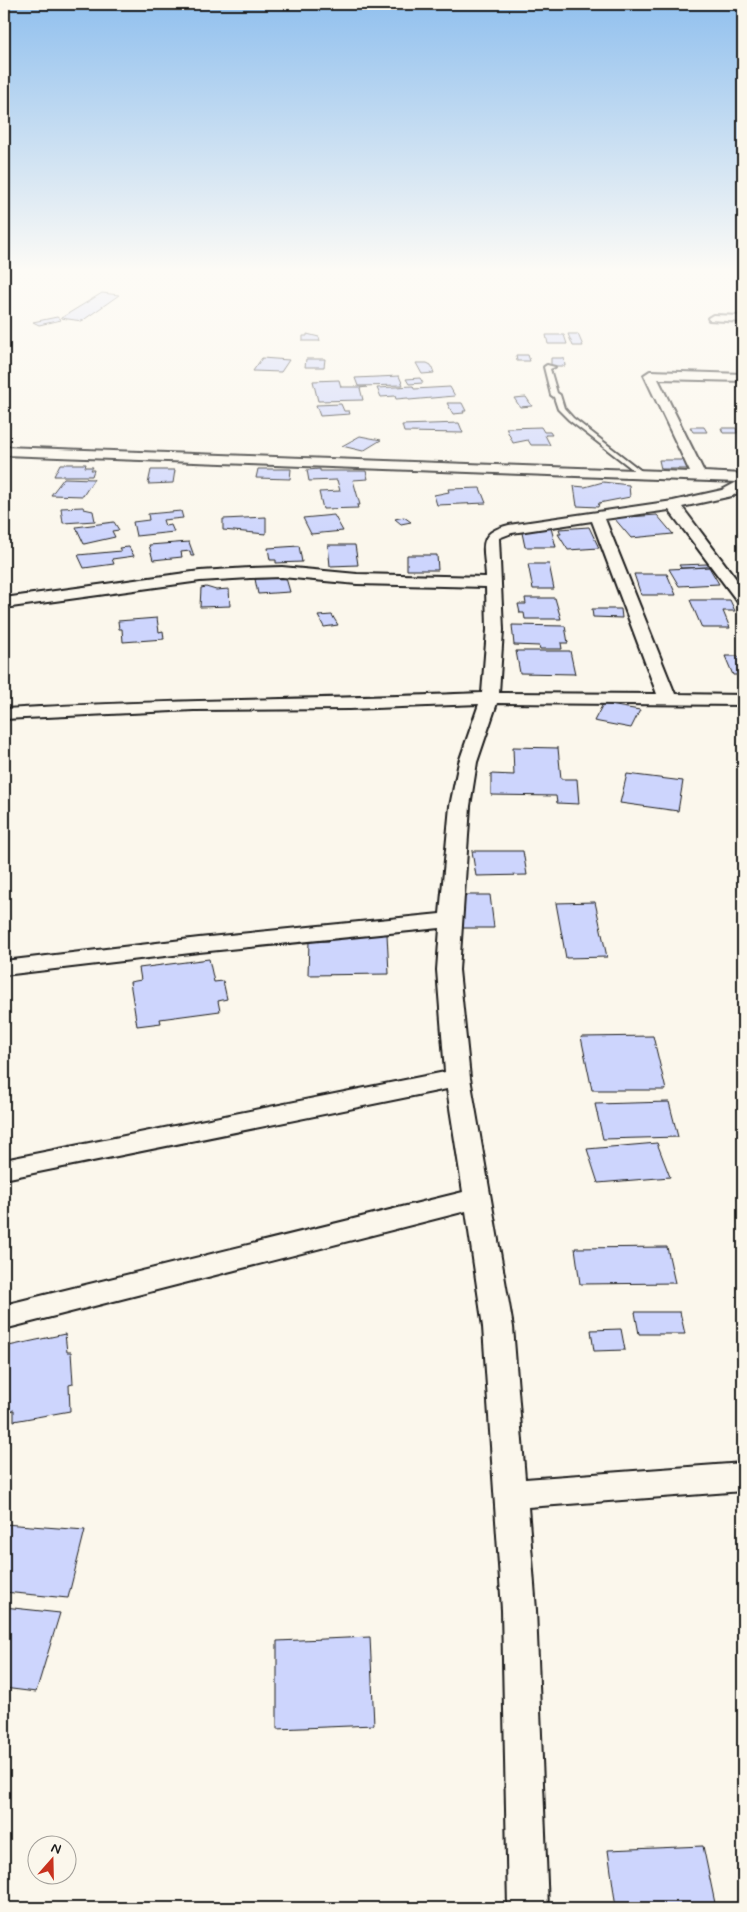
<svg xmlns="http://www.w3.org/2000/svg" width="747" height="1912" font-family="Mynerve,sans-serif">
  <style>
    .building { fill: #cdd5fd; stroke: #1c1c1c }
    .lines { fill: none; stroke-linecap: round; stroke-linejoin: round }
    .service-casing { stroke: #1c1c1c; stroke-width: 4 }
    .minor-casing { stroke: #1c1c1c; stroke-width: 4 }
    .service { fill: #fbf7ec; fill-rule: evenodd }
    .minor { fill: #fbf7ec; fill-rule: evenodd }
  </style>
  <rect width="100%" height="100%" fill="#fbf7ec"/>
  <filter id="ink" filterUnits="userSpaceOnUse"><feTurbulence type="fractalNoise" baseFrequency=".02" numOctaves="2"/><feDisplacementMap in="SourceGraphic" scale="10" xChannelSelector="R" yChannelSelector="G"/><feConvolveMatrix kernelMatrix="1 2 1 2 8 2 1 2 1" color-interpolation-filters="sRGB"/></filter>
  <g filter="url(#ink)">
    <!-- building -->
    <g class="building">
      <path d="M 102,293 L 119,295 L 82,321 L 61,318 Z"/>
      <path d="M 57,317 L 61,320 L 39,325 L 33,322 Z"/>
      <path d="M 307,334 L 319,337 L 320,341 L 303,341 L 303,336 L 307,336 Z"/>
      <path d="M 568,334 L 578,334 L 583,346 L 573,346 Z"/>
      <path d="M 546,335 L 564,335 L 567,344 L 548,344 Z"/>
      <path d="M 516,355 L 528,355 L 530,361 L 517,361 Z"/>
      <path d="M 262,358 L 289,360 L 281,372 L 253,371 Z"/>
      <path d="M 551,358 L 564,358 L 565,366 L 551,366 Z"/>
      <path d="M 306,359 L 325,359 L 324,367 L 305,367 Z"/>
      <path d="M 416,363 L 427,363 L 431,365 L 434,373 L 422,374 Z"/>
      <path d="M 399,376 L 403,385 L 358,386 L 355,378 Z"/>
      <path d="M 420,378 L 423,383 L 409,384 L 406,379 Z"/>
      <path d="M 339,380 L 341,387 L 367,387 L 360,388 L 363,400 L 318,401 L 313,381 Z"/>
      <path d="M 413,386 L 414,389 L 450,387 L 455,396 L 409,400 L 408,398 L 396,399 L 395,396 L 381,397 L 377,388 Z"/>
      <path d="M 526,397 L 532,406 L 520,407 L 514,398 Z"/>
      <path d="M 447,403 L 462,403 L 466,411 L 463,411 L 464,413 L 453,414 Z"/>
      <path d="M 341,404 L 344,411 L 349,411 L 350,414 L 320,416 L 316,405 Z"/>
      <path d="M 459,423 L 463,433 L 404,432 L 402,425 Z"/>
      <path d="M 541,427 L 544,432 L 550,432 L 552,435 L 545,435 L 550,445 L 531,445 L 528,440 L 513,443 L 506,428 Z"/>
      <path d="M 690,427 L 704,427 L 707,432 L 693,432 Z"/>
      <path d="M 721,428 L 736,428 L 737,433 L 723,433 Z"/>
      <path d="M 360,436 L 381,440 L 363,451 L 342,446 Z"/>
      <path d="M 659,460 L 684,460 L 687,469 L 661,469 Z"/>
      <path d="M 60,464 L 86,464 L 85,467 L 93,467 L 91,470 L 94,470 L 92,476 L 54,476 Z"/>
      <path d="M 258,469 L 291,469 L 290,479 L 256,478 Z"/>
      <path d="M 320,469 L 320,471 L 366,471 L 368,479 L 353,480 L 360,505 L 357,505 L 358,508 L 323,509 L 319,492 L 340,491 L 337,480 L 309,481 L 307,470 Z"/>
      <path d="M 151,470 L 175,470 L 173,483 L 148,484 Z"/>
      <path d="M 64,478 L 94,479 L 83,496 L 51,495 Z"/>
      <path d="M 603,482 L 629,485 L 630,497 L 599,503 L 598,507 L 577,506 L 574,486 L 585,487 Z"/>
      <path d="M 480,488 L 486,503 L 437,505 L 434,495 L 449,492 L 448,489 Z"/>
      <path d="M 83,507 L 84,509 L 93,511 L 95,521 L 63,523 L 61,508 Z"/>
      <path d="M 181,511 L 183,518 L 163,520 L 165,526 L 171,525 L 174,532 L 136,536 L 133,522 L 149,520 L 148,514 Z"/>
      <path d="M 334,515 L 343,531 L 311,534 L 303,518 Z"/>
      <path d="M 657,515 L 673,534 L 631,538 L 614,518 Z"/>
      <path d="M 266,517 L 266,534 L 223,530 L 223,519 Z"/>
      <path d="M 404,517 L 411,522 L 401,524 L 395,519 Z"/>
      <path d="M 114,522 L 119,530 L 112,531 L 115,537 L 84,544 L 76,527 Z"/>
      <path d="M 589,527 L 599,548 L 568,550 L 558,534 L 561,534 L 559,529 Z"/>
      <path d="M 521,528 L 551,528 L 556,547 L 525,547 Z"/>
      <path d="M 189,542 L 194,556 L 191,556 L 190,551 L 181,552 L 182,557 L 153,560 L 149,545 Z"/>
      <path d="M 328,545 L 355,545 L 358,565 L 330,566 Z"/>
      <path d="M 299,546 L 302,562 L 276,563 L 276,560 L 270,560 L 268,548 Z"/>
      <path d="M 129,547 L 134,556 L 112,559 L 114,564 L 84,568 L 78,555 L 121,551 L 119,548 Z"/>
      <path d="M 407,555 L 437,555 L 438,570 L 407,570 Z"/>
      <path d="M 528,564 L 549,564 L 554,589 L 533,589 Z"/>
      <path d="M 707,564 L 709,567 L 681,568 L 679,565 Z"/>
      <path d="M 709,567 L 719,584 L 679,586 L 669,569 Z"/>
      <path d="M 634,574 L 667,574 L 676,595 L 641,595 Z"/>
      <path d="M 286,578 L 290,592 L 258,594 L 255,579 Z"/>
      <path d="M 206,587 L 216,590 L 229,589 L 230,606 L 200,607 L 201,588 Z"/>
      <path d="M 525,598 L 555,598 L 561,619 L 525,619 L 524,613 L 520,613 L 518,604 L 526,604 Z"/>
      <path d="M 690,600 L 730,600 L 735,611 L 723,611 L 730,628 L 702,628 Z"/>
      <path d="M 592,609 L 621,609 L 622,618 L 593,617 Z"/>
      <path d="M 332,615 L 338,625 L 324,627 L 318,616 Z"/>
      <path d="M 157,618 L 159,632 L 163,631 L 164,639 L 123,642 L 122,629 L 119,629 L 118,621 Z"/>
      <path d="M 512,625 L 565,626 L 568,643 L 561,643 L 562,649 L 540,649 L 539,646 L 514,645 Z"/>
      <path d="M 516,651 L 570,651 L 575,674 L 520,673 Z"/>
      <path d="M 725,656 L 738,656 L 743,664 L 743,675 L 733,675 Z"/>
      <path d="M 603,704 L 640,710 L 631,728 L 594,721 Z"/>
      <path d="M 513,747 L 558,748 L 561,779 L 577,779 L 579,804 L 557,803 L 556,796 L 491,795 L 491,774 L 514,775 Z"/>
      <path d="M 627,774 L 683,781 L 678,811 L 620,803 Z"/>
      <path d="M 472,851 L 523,851 L 527,875 L 476,876 Z"/>
      <path d="M 454,895 L 490,895 L 494,928 L 457,928 Z"/>
      <path d="M 595,902 L 607,957 L 566,958 L 556,903 Z"/>
      <path d="M 329,934 L 387,934 L 389,974 L 308,975 L 309,941 L 329,941 Z"/>
      <path d="M 209,959 L 214,982 L 223,981 L 227,999 L 218,1001 L 220,1011 L 160,1019 L 161,1023 L 137,1026 L 130,982 L 141,980 L 139,968 Z"/>
      <path d="M 653,1036 L 666,1090 L 592,1090 L 581,1037 Z"/>
      <path d="M 669,1102 L 678,1137 L 603,1139 L 595,1104 Z"/>
      <path d="M 657,1143 L 670,1177 L 598,1183 L 587,1149 Z"/>
      <path d="M 667,1247 L 675,1283 L 580,1284 L 575,1248 Z"/>
      <path d="M 635,1312 L 680,1312 L 685,1334 L 639,1334 Z"/>
      <path d="M 621,1329 L 625,1350 L 594,1351 L 591,1330 Z"/>
      <path d="M 65,1334 L 67,1352 L 71,1352 L 73,1384 L 69,1385 L 70,1411 L 14,1421 L 14,1410 L 4,1412 L 4,1347 Z"/>
      <path d="M 4,1524 L 85,1530 L 68,1598 L 4,1592 Z"/>
      <path d="M 4,1607 L 60,1613 L 36,1692 L 4,1688 Z"/>
      <path d="M 370,1637 L 374,1725 L 277,1729 L 277,1641 Z"/>
      <path d="M 703,1846 L 716,1908 L 616,1908 L 608,1850 Z"/>
    </g>
    <g class="lines">
      <defs>
        <path id="service" d="M 547,365 L 555,367 L 550,369 L 557,393 L 560,395 L 564,408 L 573,418 L 644,473 L 644,475 L 640,475 L 569,420 L 558,409 L 554,397 L 551,395 L 544,367 Z"/>
        <g id="minor">
          <path d="M 713,315 L 743,316 L 743,322 L 709,320 L 708,318 Z"/>
          <path d="M 650,371 L 743,374 L 743,381 L 658,379 L 704,472 L 743,474 L 743,490 L 732,496 L 682,507 L 743,588 L 743,603 L 737,601 L 669,510 L 605,519 L 675,694 L 743,695 L 743,705 L 497,703 L 477,762 L 470,806 L 459,970 L 470,1078 L 513,1327 L 525,1479 L 743,1463 L 743,1491 L 528,1507 L 536,1610 L 548,1908 L 508,1908 L 502,1610 L 483,1327 L 466,1211 L 4,1329 L 4,1305 L 463,1192 L 447,1089 L 4,1179 L 4,1160 L 445,1072 L 437,970 L 440,928 L 199,952 L 4,975 L 4,961 L 199,938 L 440,914 L 450,806 L 459,762 L 479,704 L 350,709 L 194,710 L 4,719 L 4,709 C 163,699 322,700 482,693 L 487,630 L 486,587 L 357,584 L 282,577 L 250,578 L 200,581 L 4,608 L 4,598 L 200,571 L 250,568 L 282,567 L 357,574 L 486,577 C 485,548 475,533 509,525 L 673,501 L 722,490 L 737,482 L 4,455 L 4,447 L 690,472 L 644,375 ZM 592,521 L 657,694 L 499,693 L 503,630 L 499,538 L 512,533 Z"/>
        </g>
      </defs>
      <!-- service casing -->
      <use href="#service" class="service-casing"/>
      <!-- minor casing -->
      <use href="#minor" class="minor-casing"/>
      <!-- service -->
      <use href="#service" class="service"/>
      <!-- minor -->
      <use href="#minor" class="minor"/>
    </g>
  </g>
  <!-- sky -->
  <linearGradient id="sky" x2="0" y2="1"><stop stop-color="#91c0ee"/><stop offset="0.5" stop-color="#fdfbf6"/><stop offset="1" stop-color="#fdfbf6" stop-opacity="0"/></linearGradient>
  <rect width="747" height="541" fill="url(#sky)"/>
  <!-- margin -->
  <rect width="747" height="1912" fill="none" stroke="#fbf7ec" stroke-width="20"/>
  <rect x="10" y="10" width="727" height="1892" fill="none" stroke="#1c1c1c" stroke-width="2" filter="url(#ink)"/>
  <!-- north arrow -->
  <g transform="translate(52 1860) rotate(20)"><circle r="24" fill="#fbf7ec" stroke="#a29f99"/>
  <path d="M0-4L9 19L0 12L-9 19Z" fill="#c8321e"/>
  <text y="-8" font-size="14" font-weight="bold" text-anchor="middle" fill="#1c1c1c">N</text>
  </g>
</svg>
